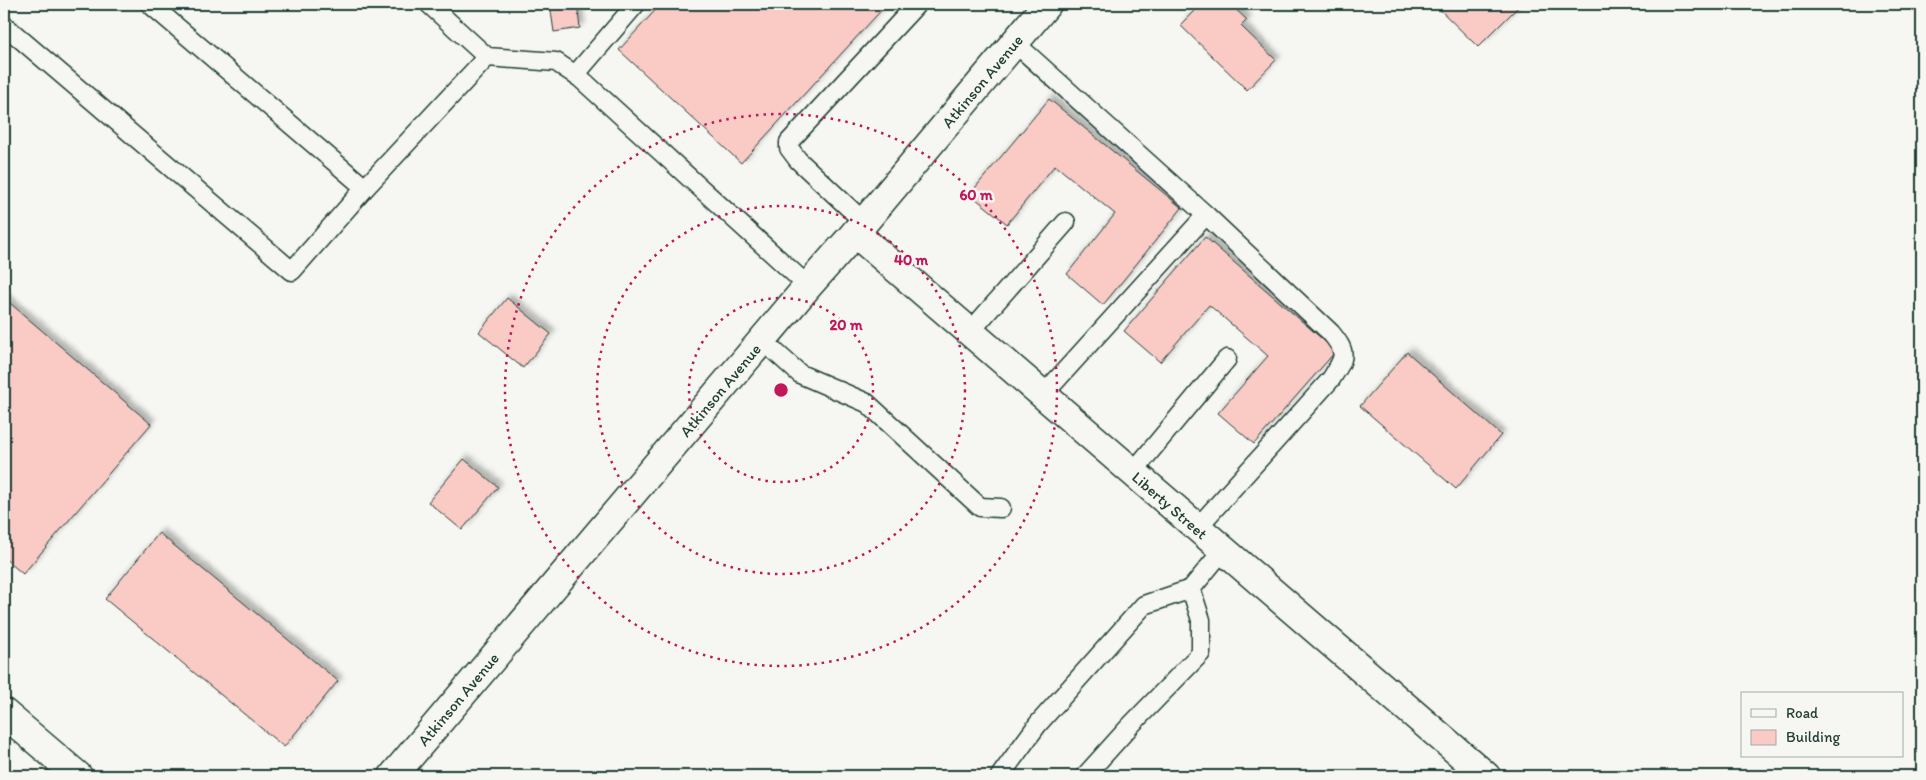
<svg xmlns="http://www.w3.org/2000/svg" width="1926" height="780" font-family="Itim,sans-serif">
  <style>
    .building { fill: #facac5; stroke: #1f3d34; filter: url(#shadow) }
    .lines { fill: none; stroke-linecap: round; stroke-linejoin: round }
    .service-casing { stroke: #1f3d34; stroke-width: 21 }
    .minor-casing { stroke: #1f3d34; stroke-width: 31 }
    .service { stroke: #f6f6f2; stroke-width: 18 }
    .minor { stroke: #f6f6f2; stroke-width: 28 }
    .ring { fill: none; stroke: #c2185b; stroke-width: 2.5; stroke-dasharray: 2.5 5 }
    .labels { text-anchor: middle; stroke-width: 5; stroke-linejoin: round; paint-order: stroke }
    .street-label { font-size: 16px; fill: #1f3d34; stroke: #f6f6f2 }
    .centre { fill: #c2185b; stroke: #f6f6f2; stroke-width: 2.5 }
    .ring-label { font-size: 15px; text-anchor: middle; font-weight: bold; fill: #c2185b; stroke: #f6f6f2; stroke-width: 5; stroke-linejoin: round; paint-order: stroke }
  </style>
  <defs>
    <filter id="shadow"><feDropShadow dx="4.5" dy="-4.5" stdDeviation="2.5" flood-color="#0004"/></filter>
  </defs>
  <rect width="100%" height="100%" fill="#f6f6f2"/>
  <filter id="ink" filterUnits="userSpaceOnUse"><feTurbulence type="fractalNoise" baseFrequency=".02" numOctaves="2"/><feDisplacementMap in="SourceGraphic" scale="10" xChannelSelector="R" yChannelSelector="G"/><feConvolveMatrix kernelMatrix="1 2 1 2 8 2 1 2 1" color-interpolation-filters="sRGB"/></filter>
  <g filter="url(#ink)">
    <!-- building -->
    <g class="building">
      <path d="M 550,4 L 577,4 L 580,28 L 554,32 Z"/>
      <path d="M 661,4 L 887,4 L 741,163 L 619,50 Z"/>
      <path d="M 1201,4 L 1230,4 L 1247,20 L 1241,26 L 1276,60 L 1247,90 L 1180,25 Z"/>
      <path d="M 1434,4 L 1521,4 L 1478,47 Z"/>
      <path d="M 1049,99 L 1182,208 L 1103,305 L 1067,274 L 1115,214 L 1055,165 L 1007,224 L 970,194 Z"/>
      <path d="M 1205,237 L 1336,351 L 1254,444 L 1218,413 L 1268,356 L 1209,305 L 1160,362 L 1124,331 Z"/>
      <path d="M 4,298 L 151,424 L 23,574 L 4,558 Z"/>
      <path d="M 507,298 L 551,334 L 523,368 L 479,332 Z"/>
      <path d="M 1407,352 L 1501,435 L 1456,489 L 1360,406 Z"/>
      <path d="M 464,459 L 498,487 L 462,530 L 428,502 Z"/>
      <path d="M 159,533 L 338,681 L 284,747 L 105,599 Z"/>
    </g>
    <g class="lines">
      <defs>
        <g id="service">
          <path d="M 150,4 L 365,188"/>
          <path d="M 429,4 L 487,57 L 556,62 L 580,78 L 808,286"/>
          <path d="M 4,25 L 292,271 L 365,188 L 487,57"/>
          <path d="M 1015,43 L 1206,215 L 1331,333 C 1348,354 1345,357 1331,379 L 1197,528"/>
          <path d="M 575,75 L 636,4"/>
          <path d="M 864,222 L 798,160 L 789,148 L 789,142 L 917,4"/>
          <path d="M 970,332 L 1066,222"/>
          <path d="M 762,340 L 800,374 L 867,403 L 980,507 L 1001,508"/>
          <path d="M 1043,395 L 1206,215"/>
          <path d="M 1133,472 L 1227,359"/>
          <path d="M 1000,776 L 1038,724 L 1144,605 L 1191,589 L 1223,550"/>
          <path d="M 1085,776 L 1130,726 L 1201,653 L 1201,620 L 1191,589"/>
        </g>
        <g id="minor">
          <path d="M 855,233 L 1486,776"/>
          <path d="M 4,713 L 78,776"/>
          <path d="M 393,776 L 808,286 L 855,233 L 1047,4"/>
        </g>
      </defs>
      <!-- service casing -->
      <use href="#service" class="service-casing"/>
      <!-- minor casing -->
      <use href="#minor" class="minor-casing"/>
      <!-- service -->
      <use href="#service" class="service"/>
      <!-- minor -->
      <use href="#minor" class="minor"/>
    </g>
  </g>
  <!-- distance rings -->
  <g class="ring">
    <circle cx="781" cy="390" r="92"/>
    <circle cx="781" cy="390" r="184"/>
    <circle cx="781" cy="390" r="276"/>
  </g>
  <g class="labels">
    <!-- street labels -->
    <g class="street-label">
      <text transform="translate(982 81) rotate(-50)" y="6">Atkinson Avenue</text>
      <text transform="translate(720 390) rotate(-50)" y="6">Atkinson Avenue</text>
      <text transform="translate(1170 505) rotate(41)" y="6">Liberty Street</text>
      <text transform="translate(458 699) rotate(-50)" y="6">Atkinson Avenue</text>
    </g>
  </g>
  <circle cx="781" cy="390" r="8" class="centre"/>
  <g class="ring-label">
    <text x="976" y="200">60 m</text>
    <text x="911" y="265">40 m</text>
    <text x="846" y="330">20 m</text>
  </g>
  <!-- margin -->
  <rect width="1926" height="780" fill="none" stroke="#f6f6f2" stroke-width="20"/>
  <rect x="10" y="10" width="1906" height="760" fill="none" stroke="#1f3d34" stroke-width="2" filter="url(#ink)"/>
  <!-- legend -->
  <rect x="1741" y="692" width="162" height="65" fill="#f6f6f2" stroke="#a0aca6"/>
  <rect x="1751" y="709" width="25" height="8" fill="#f6f6f2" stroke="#a0aca6"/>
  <text x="1786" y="718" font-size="15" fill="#1f3d34">Road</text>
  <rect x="1751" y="730" width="25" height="15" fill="#facac5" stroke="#a0aca6"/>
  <text x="1786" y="742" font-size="15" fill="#1f3d34">Building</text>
</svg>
